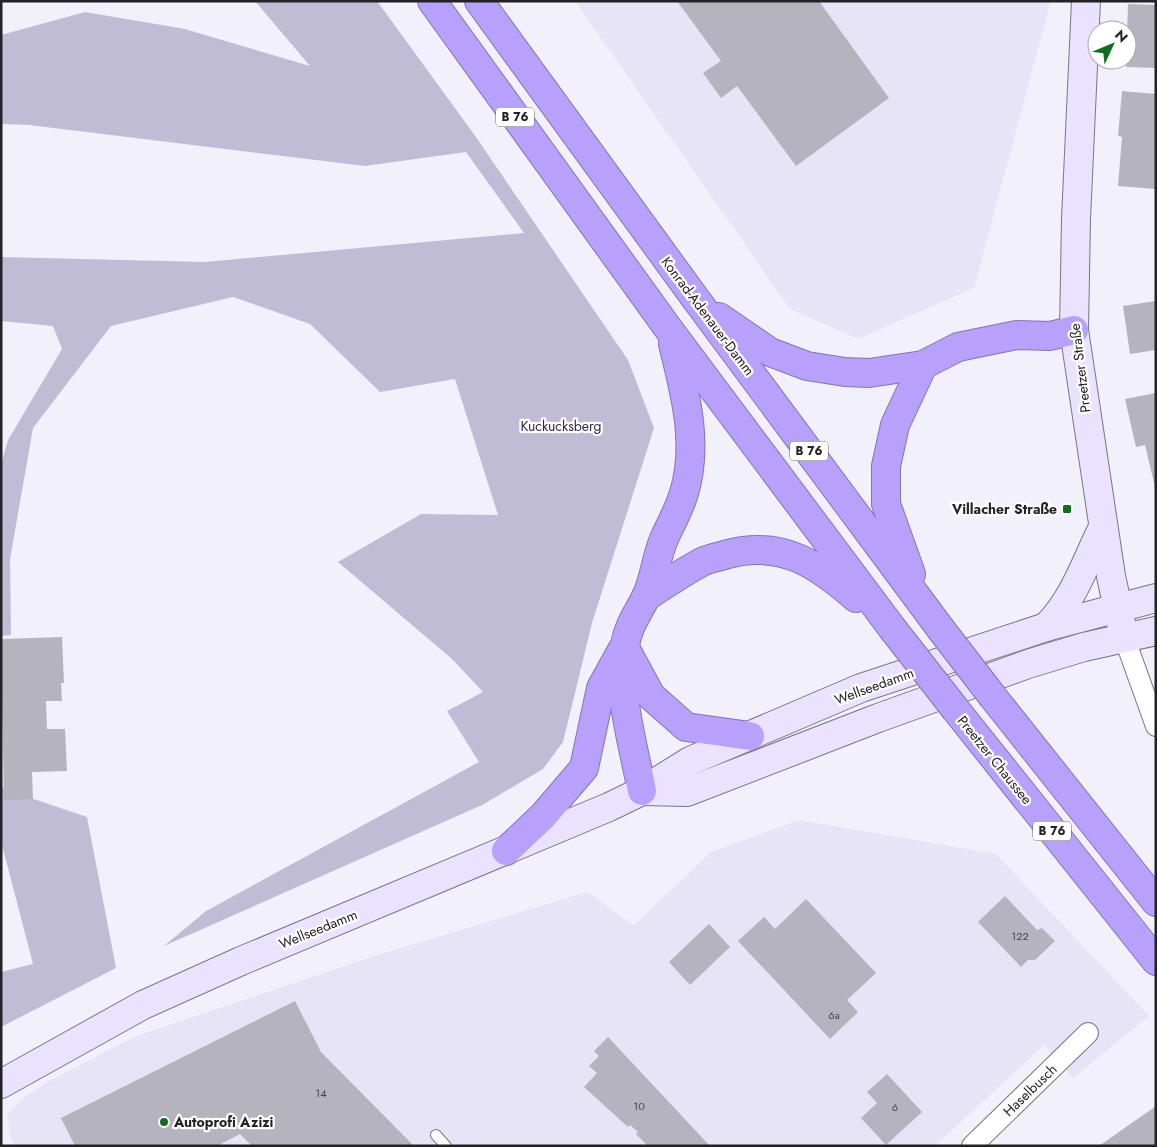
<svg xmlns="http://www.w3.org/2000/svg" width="1157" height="1147" font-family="Jost,sans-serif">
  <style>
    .built { fill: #e8e4f7 }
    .green { fill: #c1bcd5 }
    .building { fill: #b5b3bd }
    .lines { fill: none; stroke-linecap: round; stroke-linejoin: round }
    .lane-casing { stroke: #787780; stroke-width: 12 }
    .street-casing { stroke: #787780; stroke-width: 22 }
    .secondary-casing { stroke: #787780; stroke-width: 30 }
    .highway-casing { stroke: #8474b2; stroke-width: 30 }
    .lane { stroke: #fff; stroke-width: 10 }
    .street { stroke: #fff; stroke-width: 20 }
    .secondary { stroke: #eae2fe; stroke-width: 28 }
    .highway { stroke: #b8a0fd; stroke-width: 28 }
    .highway-bridge-casing { stroke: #8474b2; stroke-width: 30; stroke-linecap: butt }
    .highway-bridge { stroke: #b8a0fd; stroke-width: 28 }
    .poi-dot { fill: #0b6f1e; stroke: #fff; stroke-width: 2 }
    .labels { text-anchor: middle; stroke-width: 4.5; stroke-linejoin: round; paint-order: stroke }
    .number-label { font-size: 11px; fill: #48464c }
    .shield { fill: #fff; stroke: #656467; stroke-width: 1 }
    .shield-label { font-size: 12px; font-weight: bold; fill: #232226 }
    .street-label { font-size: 14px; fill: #232226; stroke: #fff }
    .park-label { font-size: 14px; fill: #31254e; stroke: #fff }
    .poi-label { font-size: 14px; font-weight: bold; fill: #232226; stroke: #fff; text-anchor: end }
  </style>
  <rect width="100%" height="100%" fill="#f2f0fb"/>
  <!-- built -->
  <g class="built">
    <path d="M 575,1 L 1051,1 L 974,288 L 858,339 L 790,309 Z"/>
    <path d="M 799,820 L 996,854 L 1149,1016 L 1073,1078 L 1044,1045 L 935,1146 L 15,1146 L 11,1139 L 7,1114 L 23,1098 L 51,1080 L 136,1036 L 374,956 L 587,892 L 634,925 L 711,852 Z"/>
  </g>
  <!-- green -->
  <g class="green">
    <path d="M 255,1 L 377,1 L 476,137 L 628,360 L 654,428 L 592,623 L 563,742 L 543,769 L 482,805 L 164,946 L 206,911 L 479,762 L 447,711 L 483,692 L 452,659 L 338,562 L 421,514 L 498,515 L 455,379 L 380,392 L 310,324 L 233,297 L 111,326 L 33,428 L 10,559 L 11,635 L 1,636 L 1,465 L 8,440 L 62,349 L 53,326 L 1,321 L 1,257 L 205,262 L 524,233 L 466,152 L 365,166 L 29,125 L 1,124 L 1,35 L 85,12 L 185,29 L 310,66 Z"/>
    <path d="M 1,778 L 2,787 L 10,791 L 87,817 L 116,968 L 1,1027 L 1,972 L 33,964 L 1,841 Z"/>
  </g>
  <!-- building -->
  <g class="building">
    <path d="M 677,1 L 819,1 L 889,98 L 796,166 L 737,86 L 721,98 L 703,73 L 721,61 Z"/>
    <path d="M 1128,4 L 1156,5 L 1156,68 L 1126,67 Z"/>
    <path d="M 1122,91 L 1156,94 L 1156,189 L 1118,186 L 1122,137 L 1118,136 Z"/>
    <path d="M 1156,301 L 1156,350 L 1130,354 L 1123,306 Z"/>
    <path d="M 1156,393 L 1156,487 L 1155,487 L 1145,445 L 1136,447 L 1125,399 Z"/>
    <path d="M 62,637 L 64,683 L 61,683 L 62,701 L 46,701 L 47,729 L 65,729 L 67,771 L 32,772 L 33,799 L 4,800 L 1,639 Z"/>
    <path d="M 1005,896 L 1037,930 L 1042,928 L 1055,941 L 1035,960 L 1028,960 L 1021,967 L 978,922 Z"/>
    <path d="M 806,899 L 876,973 L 847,1000 L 858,1012 L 830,1039 L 738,941 L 764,917 L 775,929 Z"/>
    <path d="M 709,924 L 730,947 L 690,985 L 669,962 Z"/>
    <path d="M 295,1001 L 321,1052 L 414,1146 L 252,1146 L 240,1134 L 217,1146 L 75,1146 L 61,1118 Z"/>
    <path d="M 608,1037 L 710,1146 L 648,1146 L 636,1134 L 638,1132 L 630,1125 L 628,1127 L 584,1087 L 597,1073 L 589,1066 L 599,1056 L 594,1051 Z"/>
    <path d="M 887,1074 L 922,1112 L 886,1145 L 861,1118 L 877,1103 L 867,1092 Z"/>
    <path d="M 1156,1106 L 1156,1146 L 1099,1146 Z"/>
  </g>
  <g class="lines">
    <defs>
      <path id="lane" d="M 436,1135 L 446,1146"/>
      <g id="street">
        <path d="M 1124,637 L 1156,726"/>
        <path d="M 972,1146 L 1088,1033"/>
      </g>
      <g id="secondary">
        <path d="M 1086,1 L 1076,219 L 1074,330 L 1111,576 L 1124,637"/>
        <path d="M 1046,627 C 1074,600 1086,561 1103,527"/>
        <path d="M 642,791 L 687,792 L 878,718 L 1028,664 L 1084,647 L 1156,631"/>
        <path d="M 1,1084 L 143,1005 L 241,961 L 609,807 L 642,791 L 690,761 L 861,688 L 1046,627 L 1156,598"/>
      </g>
      <g id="highway">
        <path d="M 432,1 L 670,331 L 892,628"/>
        <path d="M 479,1 L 695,298 L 940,628"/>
        <path d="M 719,317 L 770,352 L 807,366 L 845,372 L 869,373 L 923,365 L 958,347 L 1017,335 L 1050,336 L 1074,330"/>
        <path d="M 911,574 L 886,504 L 886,466 L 895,425 L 923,365"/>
        <path d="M 646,597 C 664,585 683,572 702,562 C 710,558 719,557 728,554 C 782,540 817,564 856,598"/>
        <path d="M 625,648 L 651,696 L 686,727 L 750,736"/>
        <path d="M 993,697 L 1156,902"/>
        <path d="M 956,710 L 1156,961"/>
        <path d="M 642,791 C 633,743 617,694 625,645 C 628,626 638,613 646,597 C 655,578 656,557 664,539 C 671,523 679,510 684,493 C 699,443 685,393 673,344"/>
        <path d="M 506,851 L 543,816 L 584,768 L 601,688 L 622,650"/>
      </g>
    </defs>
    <!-- lane casing -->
    <use href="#lane" class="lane-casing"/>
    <!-- street casing -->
    <use href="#street" class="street-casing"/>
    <!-- secondary casing -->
    <use href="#secondary" class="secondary-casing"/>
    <!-- highway casing -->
    <use href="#highway" class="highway-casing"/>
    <!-- lane -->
    <use href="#lane" class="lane"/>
    <!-- street -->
    <use href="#street" class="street"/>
    <!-- secondary -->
    <use href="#secondary" class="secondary"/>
    <!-- highway -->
    <use href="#highway" class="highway"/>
    <defs>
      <g id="highway-bridge">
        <path d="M 892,628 L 956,710"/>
        <path d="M 940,628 L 993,697"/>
      </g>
    </defs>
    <!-- highway-bridge casing -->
    <use href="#highway-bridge" class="highway-bridge-casing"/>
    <!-- highway-bridge -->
    <use href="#highway-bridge" class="highway-bridge"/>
  </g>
  <!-- markers -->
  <g class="poi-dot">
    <rect x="1062" y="504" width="10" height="10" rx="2.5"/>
    <circle cx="164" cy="1122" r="5"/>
  </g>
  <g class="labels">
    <!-- number labels -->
    <g class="number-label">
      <text x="1020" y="940">122</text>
      <text x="834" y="1019">6a</text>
      <text x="321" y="1097">14</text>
      <text x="639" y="1110">10</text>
      <text x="895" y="1111">6</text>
    </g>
    <!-- shield labels -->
    <g class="shield">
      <rect x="496" y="107.5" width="38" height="19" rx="4"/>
      <rect x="790" y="441.5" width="38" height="19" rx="4"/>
      <rect x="1033" y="821.5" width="38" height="19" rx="4"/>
    </g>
    <g class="shield-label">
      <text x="515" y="121">B 76</text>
      <text x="809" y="455">B 76</text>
      <text x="1052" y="835">B 76</text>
    </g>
    <!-- street labels -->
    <g class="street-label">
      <text transform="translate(708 316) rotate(53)" y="5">Konrad-Adenauer-Damm</text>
      <text transform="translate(1080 368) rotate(-97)" y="5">Preetzer Straße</text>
      <text transform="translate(874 686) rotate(-20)" y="5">Wellseedamm</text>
      <text transform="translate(995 760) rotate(51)" y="5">Preetzer Chaussee</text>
      <text transform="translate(318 929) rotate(-22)" y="5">Wellseedamm</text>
      <text transform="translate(1030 1090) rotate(-44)" y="5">Haselbusch</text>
    </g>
    <!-- park labels -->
    <g class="park-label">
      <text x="561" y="431">Kuckucksberg</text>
    </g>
    <!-- poi labels -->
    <g class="poi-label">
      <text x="1057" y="514">Villacher Straße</text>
      <text x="174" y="1127" text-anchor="start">Autoprofi Azizi</text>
    </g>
  </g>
  <!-- border -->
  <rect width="1157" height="1147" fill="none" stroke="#232226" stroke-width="5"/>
  <!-- north arrow -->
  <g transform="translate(1112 45) rotate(46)"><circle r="24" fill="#ffffff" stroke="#a7a7a8"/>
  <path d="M0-4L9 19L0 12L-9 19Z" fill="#0b6f1e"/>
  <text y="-8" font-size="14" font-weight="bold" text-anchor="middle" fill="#232226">N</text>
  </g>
</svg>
